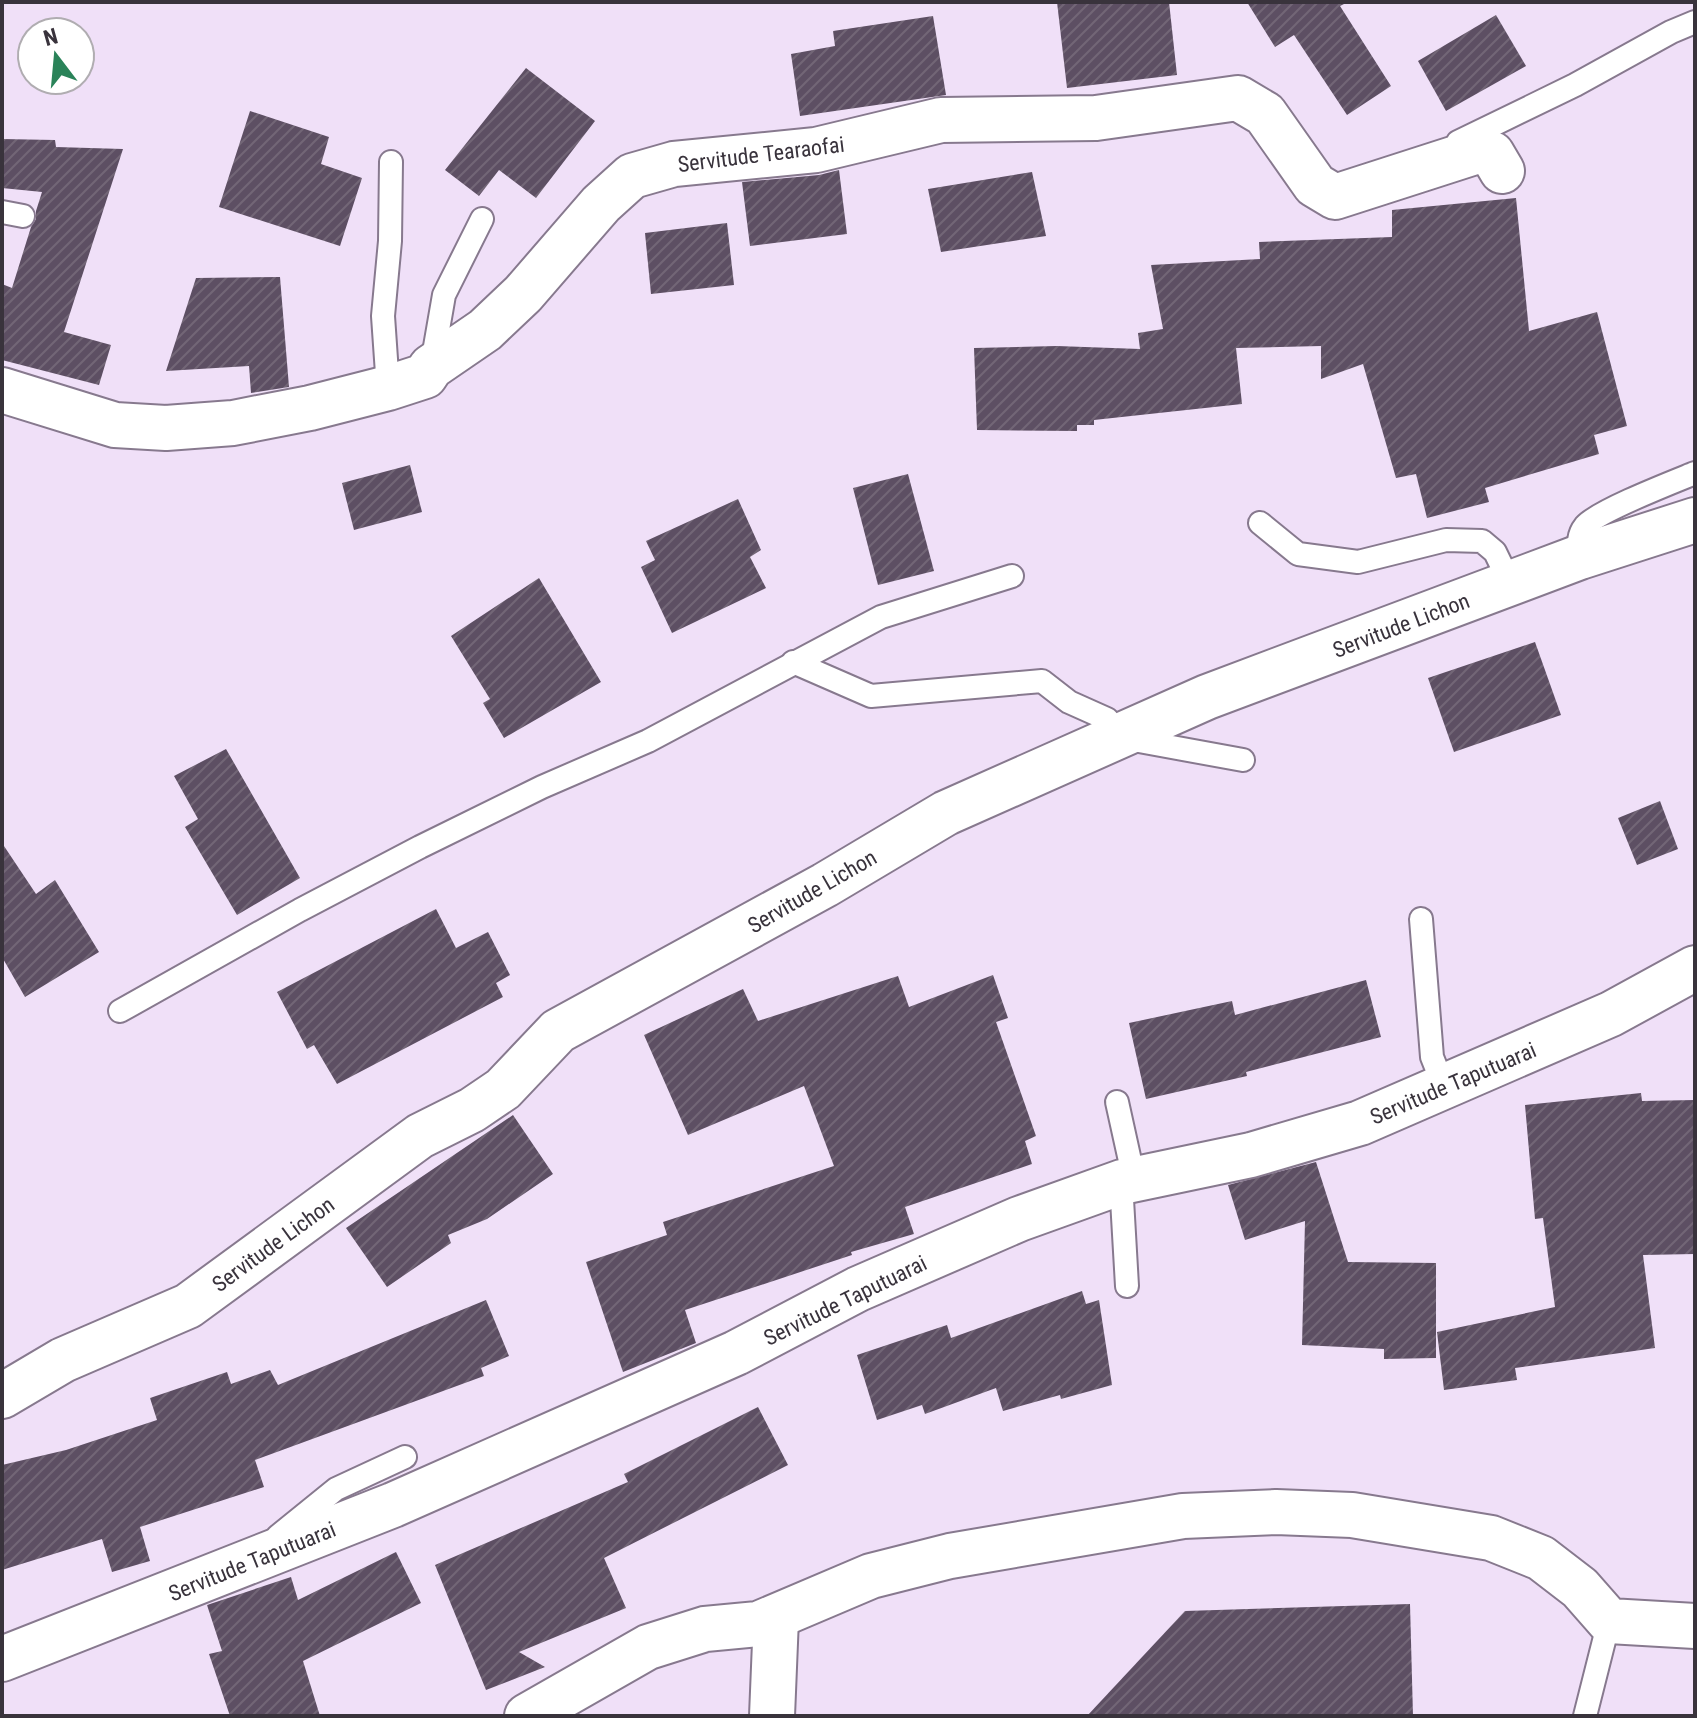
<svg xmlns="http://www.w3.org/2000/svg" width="1697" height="1718" font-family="'Roboto Condensed',sans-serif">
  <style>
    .building { fill: url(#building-hatch) }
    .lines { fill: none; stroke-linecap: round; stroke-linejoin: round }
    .service-casing { stroke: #87798e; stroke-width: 26 }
    .minor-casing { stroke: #87798e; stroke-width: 48 }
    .service { stroke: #fff; stroke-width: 22 }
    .minor { stroke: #fff; stroke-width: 44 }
    .labels { text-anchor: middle; stroke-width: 8; stroke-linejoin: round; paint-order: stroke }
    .street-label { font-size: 22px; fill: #39333c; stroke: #fff }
  </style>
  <defs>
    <pattern id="building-hatch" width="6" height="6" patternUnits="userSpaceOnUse" patternTransform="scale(2)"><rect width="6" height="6" fill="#5d4f63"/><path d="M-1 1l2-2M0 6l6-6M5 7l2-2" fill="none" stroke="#726676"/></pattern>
  </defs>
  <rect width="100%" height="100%" fill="#f0e0f8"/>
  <!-- building -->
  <g class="building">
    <path d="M 1057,2 L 1169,2 L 1177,75 L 1067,88 Z"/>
    <path d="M 1247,2 L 1348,2 L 1340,6 L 1391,86 L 1347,115 L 1294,35 L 1275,47 Z"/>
    <path d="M 1496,15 L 1526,66 L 1446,111 L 1418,61 Z"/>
    <path d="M 933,16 L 946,95 L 800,116 L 791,54 L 835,46 L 833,31 Z"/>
    <path d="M 526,68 L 595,121 L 536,198 L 499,170 L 479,196 L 445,170 Z"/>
    <path d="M 250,111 L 329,137 L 321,164 L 362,178 L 340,246 L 219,207 Z"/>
    <path d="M 2,139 L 55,140 L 56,147 L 123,149 L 64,332 L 111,345 L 99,385 L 2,360 L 2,284 L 12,288 L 31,227 L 36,219 L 36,211 L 42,192 L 2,188 Z"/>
    <path d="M 839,170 L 847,234 L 750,246 L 742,182 L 819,175 Z"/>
    <path d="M 1032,172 L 1046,236 L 941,252 L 928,189 Z"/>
    <path d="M 1516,198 L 1529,331 L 1597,312 L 1627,426 L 1594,435 L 1599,454 L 1485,488 L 1489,502 L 1427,518 L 1416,474 L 1396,478 L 1363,364 L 1321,379 L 1321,346 L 1236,348 L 1242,404 L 1094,420 L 1094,425 L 1077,425 L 1077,431 L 977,430 L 974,348 L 1057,346 L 1140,349 L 1138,333 L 1163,329 L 1151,265 L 1260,259 L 1259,242 L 1392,237 L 1392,210 Z"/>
    <path d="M 727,223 L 734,285 L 651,294 L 645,233 Z"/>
    <path d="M 280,277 L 289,387 L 251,393 L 249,366 L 166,371 L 196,278 Z"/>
    <path d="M 410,465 L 422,512 L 354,530 L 342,483 Z"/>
    <path d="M 908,474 L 934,571 L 878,585 L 853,488 Z"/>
    <path d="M 738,499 L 761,550 L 750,557 L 766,588 L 672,633 L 641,567 L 655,560 L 646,541 Z"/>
    <path d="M 539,578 L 601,682 L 504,738 L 483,703 L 490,699 L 451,636 Z"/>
    <path d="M 1535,642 L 1561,715 L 1454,752 L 1428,678 Z"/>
    <path d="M 226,749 L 300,878 L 237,915 L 185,827 L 198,819 L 174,776 Z"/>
    <path d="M 1660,801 L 1678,849 L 1637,865 L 1618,818 Z"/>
    <path d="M 2,843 L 36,894 L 55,880 L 99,952 L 25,997 L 2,957 Z"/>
    <path d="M 436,909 L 456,948 L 488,932 L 510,975 L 496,983 L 503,997 L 337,1084 L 314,1045 L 307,1049 L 277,992 Z"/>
    <path d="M 993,975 L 1008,1018 L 996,1022 L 1036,1136 L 1025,1141 L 1032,1164 L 905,1207 L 914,1234 L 851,1252 L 852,1255 L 685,1310 L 696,1343 L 623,1372 L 586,1262 L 667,1235 L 663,1222 L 834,1166 L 804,1086 L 688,1135 L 644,1035 L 743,989 L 758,1021 L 898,976 L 909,1007 Z"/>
    <path d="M 1366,980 L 1381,1037 L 1246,1072 L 1247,1076 L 1146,1099 L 1129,1023 L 1232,1001 L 1235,1015 Z"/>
    <path d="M 1641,1093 L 1642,1101 L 1695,1100 L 1695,1254 L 1643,1255 L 1655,1348 L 1515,1368 L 1517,1380 L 1444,1390 L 1437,1332 L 1555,1307 L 1543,1218 L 1535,1219 L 1525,1105 Z"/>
    <path d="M 513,1115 L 553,1174 L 487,1219 L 448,1235 L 451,1243 L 387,1287 L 346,1228 Z"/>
    <path d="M 1316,1162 L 1348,1262 L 1436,1263 L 1436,1358 L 1384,1359 L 1384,1349 L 1302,1345 L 1305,1221 L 1245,1240 L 1228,1185 Z"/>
    <path d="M 1082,1291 L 1086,1304 L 1099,1300 L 1112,1385 L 1061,1399 L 1060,1395 L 1003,1411 L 996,1388 L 925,1414 L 922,1405 L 877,1420 L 857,1355 L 947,1325 L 951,1338 Z"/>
    <path d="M 486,1300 L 509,1356 L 481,1368 L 484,1376 L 255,1460 L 264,1487 L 140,1527 L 150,1561 L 112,1572 L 102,1539 L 2,1570 L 2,1465 L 66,1450 L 157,1420 L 150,1398 L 227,1372 L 231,1384 L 270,1370 L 278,1385 Z"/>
    <path d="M 758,1407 L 788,1465 L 604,1558 L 626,1608 L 519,1652 L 545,1667 L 486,1690 L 435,1565 L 628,1482 L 624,1474 Z"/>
    <path d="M 396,1552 L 421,1603 L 303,1661 L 320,1716 L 230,1716 L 209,1654 L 222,1651 L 207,1605 L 291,1577 L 298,1600 Z"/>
    <path d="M 1410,1604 L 1413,1716 L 1087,1716 L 1185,1611 Z"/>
  </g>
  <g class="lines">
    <defs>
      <g id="service">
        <path d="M 1458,142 L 1575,85 L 1671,32 L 1695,22"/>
        <path d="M 2,212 L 23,216"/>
        <path d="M 432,364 L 444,295 L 482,219"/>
        <path d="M 388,388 L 383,316 L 390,241 L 391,162"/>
        <path d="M 1260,523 L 1298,554 L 1358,562 L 1446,540 L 1482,541 L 1495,552 L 1510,583"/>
        <path d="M 1580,557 C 1579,545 1577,536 1585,526 C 1598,511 1673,482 1695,473"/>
        <path d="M 793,662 L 871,696 L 1042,681 L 1069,702 L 1107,719 L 1120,735"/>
        <path d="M 1128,739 L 1243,760"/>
        <path d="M 1421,919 L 1432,1057 L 1444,1087"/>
        <path d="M 120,1011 L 300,910 L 420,847 L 542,787 L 648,741 L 881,617 L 1012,576"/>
        <path d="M 1117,1102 L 1134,1179"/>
        <path d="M 1121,1182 L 1127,1286"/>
        <path d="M 278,1536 L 336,1489 L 405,1457"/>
        <path d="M 1585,1716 L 1609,1621"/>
      </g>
      <g id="minor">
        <path d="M 2,390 L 115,425 L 166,428 L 233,423 L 310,408 L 388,388 L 425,376 L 431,367 L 485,330 L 523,294 L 601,204 L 632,176 L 674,164 L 816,150 L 941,120 L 1096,118 L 1238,98 L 1265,114 L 1315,185 L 1335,197 L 1481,150 L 1492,154 L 1502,171"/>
        <path d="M 2,1396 L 63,1360 L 188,1306 L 420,1136 L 472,1110 L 503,1089 L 558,1031 L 825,885 L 946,813 L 1207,697 L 1580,557 L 1695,520"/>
        <path d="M 2,1659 L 393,1505 L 736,1353 L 858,1289 L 1019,1219 L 1122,1182 L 1251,1155 L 1360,1123 L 1611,1014 L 1695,968"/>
        <path d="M 527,1716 L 648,1647 L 705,1629 L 758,1624 L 871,1576 L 950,1556 L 1183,1516 L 1276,1512 L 1352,1515 L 1491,1538 L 1541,1558 L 1580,1588 L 1609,1621 L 1695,1626"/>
        <path d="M 772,1716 L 776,1618"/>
      </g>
    </defs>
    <!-- service casing -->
    <use href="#service" class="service-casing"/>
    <!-- minor casing -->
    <use href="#minor" class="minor-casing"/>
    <!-- service -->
    <use href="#service" class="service"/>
    <!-- minor -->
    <use href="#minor" class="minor"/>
  </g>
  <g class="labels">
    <!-- street labels -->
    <g class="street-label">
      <text transform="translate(761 154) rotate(-7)" y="8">Servitude Tearaofai</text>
      <text transform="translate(1401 625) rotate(-21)" y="8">Servitude Lichon</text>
      <text transform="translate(812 891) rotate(-30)" y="8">Servitude Lichon</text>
      <text transform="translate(1453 1083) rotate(-23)" y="8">Servitude Taputuarai</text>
      <text transform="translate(273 1244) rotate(-36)" y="8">Servitude Lichon</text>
      <text transform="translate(845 1300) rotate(-26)" y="8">Servitude Taputuarai</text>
      <text transform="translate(252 1561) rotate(-22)" y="8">Servitude Taputuarai</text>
    </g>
  </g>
  <!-- border -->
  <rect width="1697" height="1718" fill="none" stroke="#39333c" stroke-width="8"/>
  <!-- north arrow -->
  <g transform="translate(56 56) rotate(344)"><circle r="38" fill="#ffffff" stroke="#b0adb1" stroke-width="2"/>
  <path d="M0-6L14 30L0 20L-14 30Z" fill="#2a8359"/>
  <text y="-12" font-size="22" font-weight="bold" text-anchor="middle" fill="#39333c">N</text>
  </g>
</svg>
